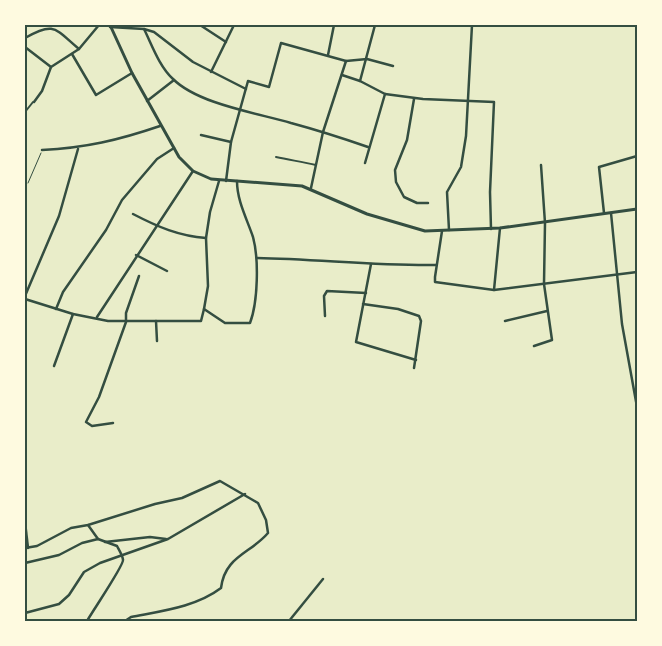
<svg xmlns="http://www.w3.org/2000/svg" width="662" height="646" font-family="Poppins,sans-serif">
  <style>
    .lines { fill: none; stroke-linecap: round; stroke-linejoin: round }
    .path { stroke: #344e41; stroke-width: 1 }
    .pedestrian { stroke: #344e41; stroke-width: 2 }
    .minor { stroke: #344e41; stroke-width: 2.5 }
    .tertiary { stroke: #344e41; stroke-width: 3 }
    .neatline { fill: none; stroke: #344e41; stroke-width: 2 }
  </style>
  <rect width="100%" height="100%" fill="#e9edc9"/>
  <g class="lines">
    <!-- path -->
    <path class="path" d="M 28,183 L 41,153"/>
    <!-- pedestrian -->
    <g class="pedestrian">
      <path d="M 25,112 L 33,102"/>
      <path d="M 276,157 C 290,160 303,162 316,165"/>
    </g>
    <!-- minor -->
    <g class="minor">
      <path d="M 200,25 L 226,42"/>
      <path d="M 110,27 L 144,29 L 154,32 L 193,62 L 246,89"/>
      <path d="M 144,29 C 152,45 159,66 173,79 C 198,104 257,113 291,123 C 317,130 342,138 368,147"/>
      <path d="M 25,38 C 55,21 55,29 79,49"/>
      <path d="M 25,47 L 51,67"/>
      <path d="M 72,54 L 96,95 L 132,73"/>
      <path d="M 328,55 L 334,25"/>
      <path d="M 211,72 L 234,25"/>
      <path d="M 342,75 L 360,81 L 385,94 L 423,99 L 494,102 L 490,192 L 491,229"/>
      <path d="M 360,81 L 375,25"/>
      <path d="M 414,99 L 407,140 L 395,170 L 396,182 L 404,197 L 417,203 L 428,203"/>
      <path d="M 147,101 L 174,80"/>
      <path d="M 34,102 L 42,91 L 51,67 L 79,49 L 99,25"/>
      <path d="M 201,135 L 231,142"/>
      <path d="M 42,150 C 85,148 119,140 160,126"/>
      <path d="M 365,163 L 385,94"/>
      <path d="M 226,181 L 231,142 L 248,81 L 269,87 L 281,43 L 346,61 L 367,59 L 393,66"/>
      <path d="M 311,188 L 323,132 L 346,61"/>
      <path d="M 604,213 L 599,167 L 637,156"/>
      <path d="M 611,213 L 622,324 L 637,407"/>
      <path d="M 133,214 C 158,227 179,236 206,238"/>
      <path d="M 449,230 L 447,192 L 461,167 L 466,136 L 472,25"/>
      <path d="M 442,231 L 435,277 L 435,282 L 494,290 L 637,272"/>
      <path d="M 136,255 L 167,271"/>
      <path d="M 257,258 C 317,259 377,266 436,265"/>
      <path d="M 371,264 L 356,342 L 416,360"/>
      <path d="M 494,290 L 500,228"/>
      <path d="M 25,296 L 59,216 L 78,149"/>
      <path d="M 25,299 L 73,314 L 108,321 L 201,321 L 204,309 L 225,323 L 250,323 C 258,302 259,259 253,237 C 247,219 237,201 237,181"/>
      <path d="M 363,304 L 398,309 L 419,316 L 421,321 L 414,368"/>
      <path d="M 56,309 L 63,292 L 106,230 L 122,200 L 157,159 L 174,148"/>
      <path d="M 204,309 L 208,286 L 206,238 L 210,212 L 219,181"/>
      <path d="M 325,316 L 324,296 L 327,291 L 366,293"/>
      <path d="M 97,317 L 193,171"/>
      <path d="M 156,321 L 157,341"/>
      <path d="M 505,321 L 547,311"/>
      <path d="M 534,346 L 552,340 L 544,284 L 545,223 L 541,165"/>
      <path d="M 54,366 L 73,314"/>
      <path d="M 113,423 L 92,426 L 86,422 L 99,397 L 126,322 L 126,313 L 139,276"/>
      <path d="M 25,522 L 28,548"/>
      <path d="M 88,525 L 98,539"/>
      <path d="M 105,542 L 150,537 L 166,539"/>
      <path d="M 25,548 L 37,546 L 71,528 L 88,525 L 155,504 L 182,498 L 220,481 L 258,503 L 266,520 L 268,533 C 250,554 225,556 221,588 C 196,607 161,611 131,617 L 125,621"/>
      <path d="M 25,563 L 59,555 L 82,543 L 98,539 L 117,546 C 119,550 123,556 123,560 C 124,565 92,612 87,621"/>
      <path d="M 25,613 L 59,604 L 69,595 L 84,572 L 100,563 L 168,539 L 245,494"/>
      <path d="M 289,621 L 323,579"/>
    </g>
    <!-- tertiary -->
    <path class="tertiary" d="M 110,25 L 132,73 L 179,157 L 193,171 L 211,179 L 302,186 L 367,214 L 425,231 L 500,228 L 637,209"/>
  </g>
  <!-- border -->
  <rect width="662" height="646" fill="none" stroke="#fefae0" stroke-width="52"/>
  <rect x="26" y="26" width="610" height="594" class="neatline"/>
</svg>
